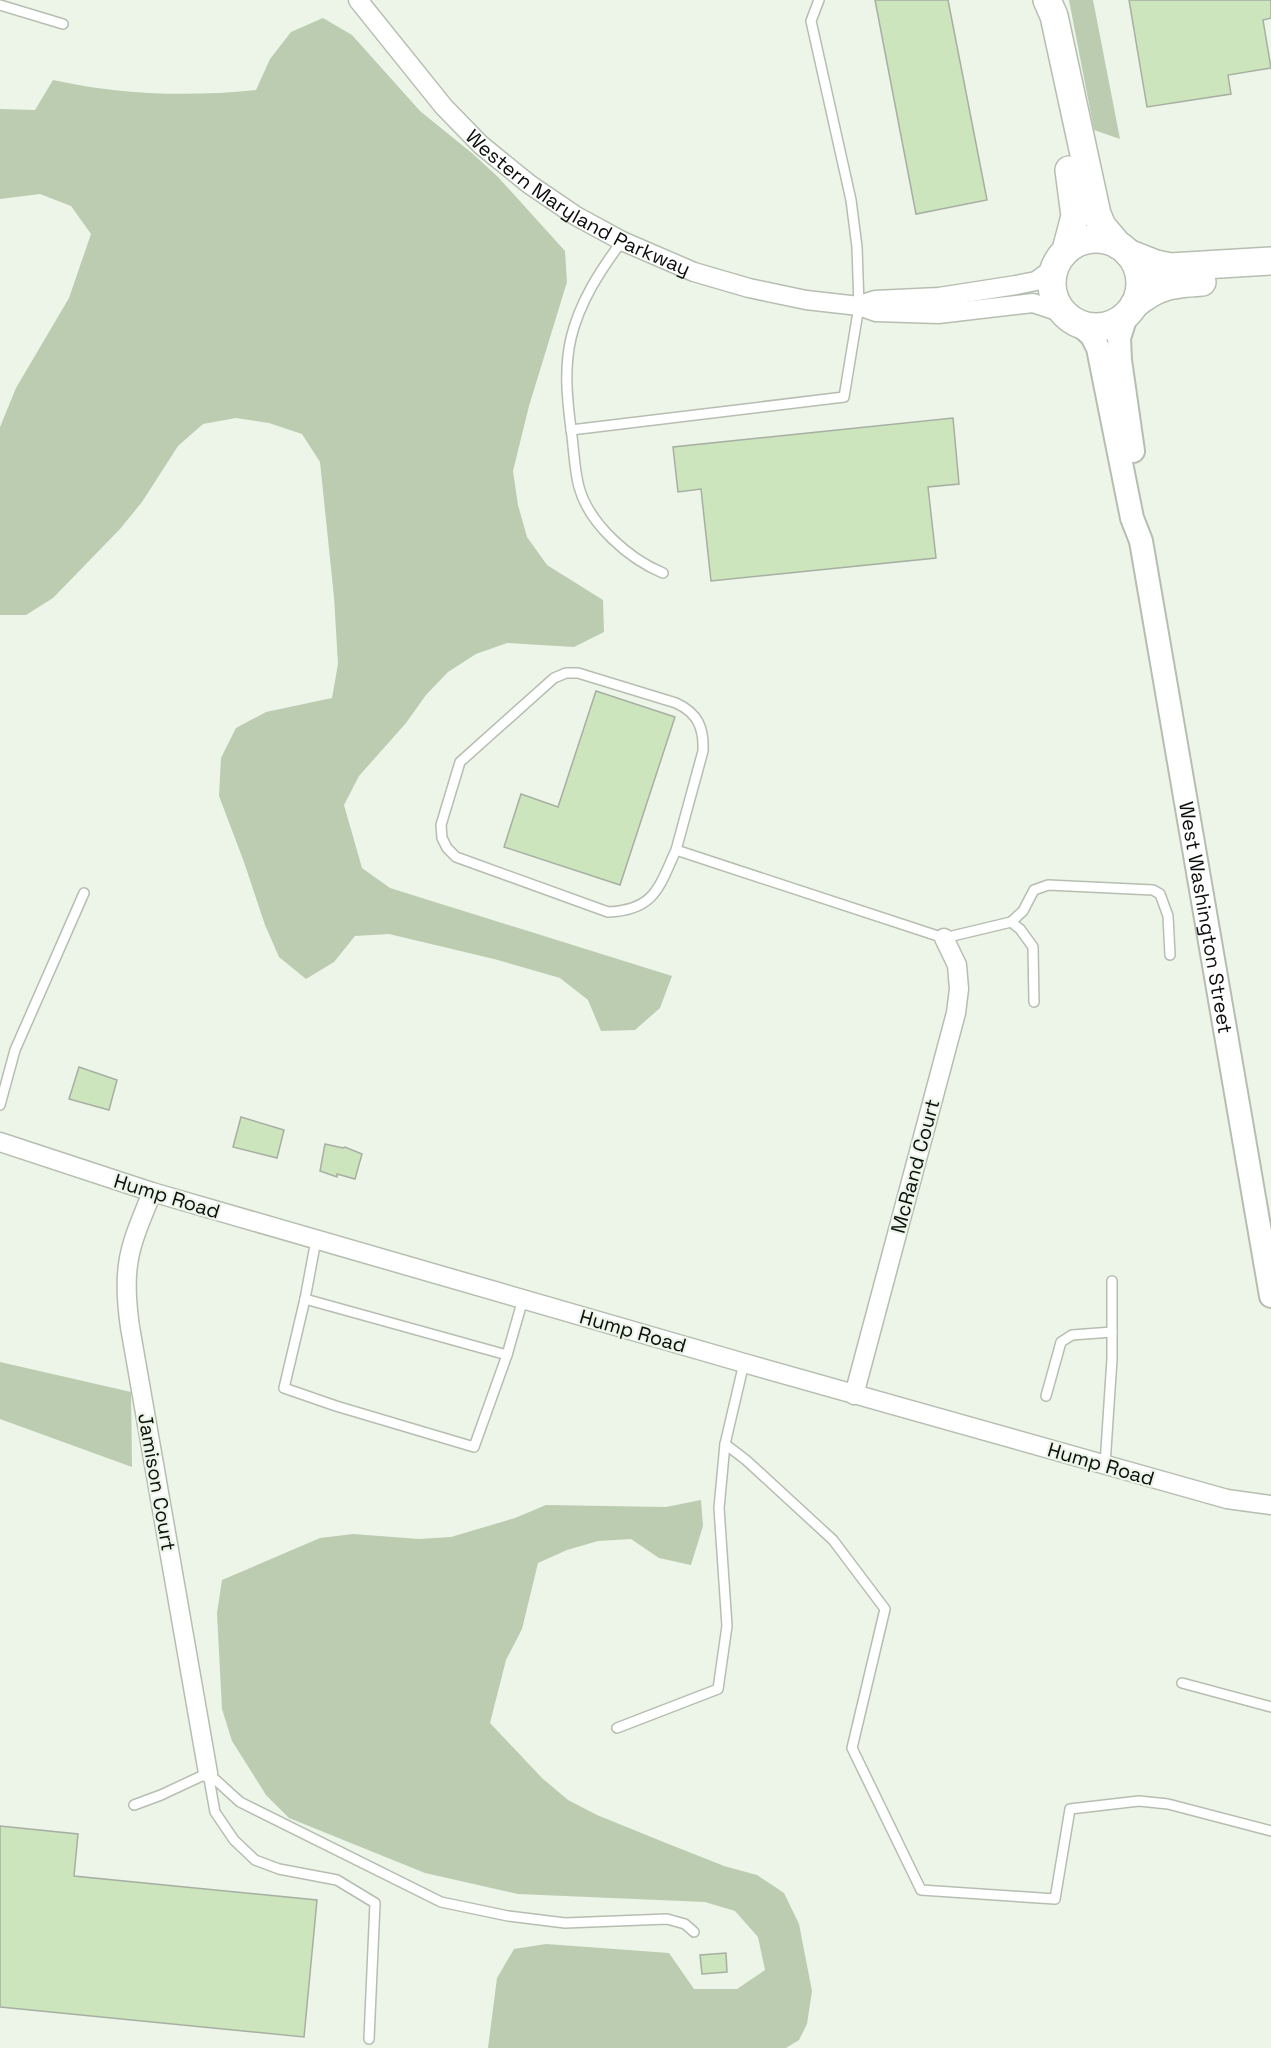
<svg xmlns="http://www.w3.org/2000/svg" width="1271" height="2048" font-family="'Space Grotesk',sans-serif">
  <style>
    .green { fill: #bbccb1 }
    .building { fill: #cce5bd; stroke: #a7afa3; stroke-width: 1.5 }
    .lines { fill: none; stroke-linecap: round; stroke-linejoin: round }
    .service-casing { stroke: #b5beb1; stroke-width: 12 }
    .minor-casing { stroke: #b5beb1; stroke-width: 21 }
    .tertiary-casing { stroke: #b5beb1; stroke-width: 26 }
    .secondary-casing { stroke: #b5beb1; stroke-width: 30 }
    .service { stroke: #fff; stroke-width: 9 }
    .minor { stroke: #fff; stroke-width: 18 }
    .tertiary { stroke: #fff; stroke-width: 22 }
    .secondary { stroke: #fff; stroke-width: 27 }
    .labels { text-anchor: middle; stroke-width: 4.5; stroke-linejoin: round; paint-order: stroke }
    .street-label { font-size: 20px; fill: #0b0e0a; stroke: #edf5e8 }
  </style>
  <rect width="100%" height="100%" fill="#edf5e8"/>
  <!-- green -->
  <g class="green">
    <path d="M 1069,0 L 1093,0 L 1120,139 L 1094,130 Z"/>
    <path d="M 323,18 L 352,35 L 420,111 L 473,154 L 498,177 L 565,251 L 567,282 L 529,406 L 513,471 L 518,505 L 527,537 L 547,565 L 603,600 L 604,632 L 574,647 L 507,643 L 476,654 L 448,672 L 426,695 L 406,723 L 359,776 L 344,805 L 362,868 L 390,888 L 672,976 L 660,1008 L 635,1030 L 601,1031 L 588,1000 L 560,978 L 494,959 L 389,934 L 355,936 L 334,962 L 306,979 L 279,957 L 265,925 L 244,862 L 219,796 L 221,758 L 236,728 L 266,712 L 332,698 L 338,664 L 334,597 L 320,462 L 302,434 L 269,423 L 236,418 L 203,424 L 178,446 L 142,502 L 120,529 L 53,598 L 26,615 L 0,615 L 0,427 L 16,388 L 69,298 L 91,234 L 71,206 L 40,194 L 0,199 L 0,109 L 35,110 L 53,80 C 120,95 187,97 256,90 L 270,59 L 291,32 Z"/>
    <path d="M 0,1362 L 131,1392 L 132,1467 L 0,1419 Z"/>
    <path d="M 701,1500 L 703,1526 L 691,1565 L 659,1558 L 631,1539 L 598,1541 L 567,1550 L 538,1563 L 522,1629 L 506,1660 L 490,1723 L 542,1778 L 568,1800 L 597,1815 L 661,1841 L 724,1866 L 757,1875 L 784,1893 L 799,1924 L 812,1991 L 807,2024 L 799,2040 L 786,2048 L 488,2048 L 497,1978 L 514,1949 L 546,1944 L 669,1953 L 694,1989 L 737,1989 L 765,1970 L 758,1937 L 735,1911 L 705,1902 L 518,1894 L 425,1873 L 289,1818 L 266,1795 L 232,1741 L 222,1709 L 217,1613 L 222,1580 L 320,1538 L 353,1534 L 419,1539 L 451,1537 L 515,1518 L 546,1505 L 666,1507 Z"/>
  </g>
  <!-- building -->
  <g class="building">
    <path d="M 875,0 L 948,0 L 987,200 L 916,214 Z"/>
    <path d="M 1129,0 L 1271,0 L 1271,18 L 1263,20 L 1271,68 L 1228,75 L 1231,94 L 1147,107 Z"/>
    <path d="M 953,418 L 959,484 L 928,487 L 936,558 L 711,581 L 701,489 L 678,492 L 673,447 Z"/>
    <path d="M 596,691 L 675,717 L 620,885 L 504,847 L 521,794 L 558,807 Z"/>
    <path d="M 79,1067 L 117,1080 L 109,1110 L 69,1099 Z"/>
    <path d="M 241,1117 L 284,1130 L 277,1158 L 233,1147 Z"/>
    <path d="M 325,1144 L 343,1148 L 345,1147 L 362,1154 L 355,1179 L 337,1174 L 337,1177 L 320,1171 Z"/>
    <path d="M 0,1826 L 78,1834 L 74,1876 L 317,1900 L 304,2037 L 0,2007 Z"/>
    <path d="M 726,1953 L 727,1972 L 702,1974 L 700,1955 Z"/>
  </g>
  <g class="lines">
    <defs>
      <g id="service">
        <path d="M 0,5 L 63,24"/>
        <path d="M 622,241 C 600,271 580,301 571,338 C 564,369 567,398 571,429 C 574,448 574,469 579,487 C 589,524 629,559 663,573"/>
        <path d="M 571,430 L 844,397 L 859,306 L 857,247 L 851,200 L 811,21 L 819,0"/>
        <path d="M 676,850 C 659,887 655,910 608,912 L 456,857 L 447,848 L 442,838 L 441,825 L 460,762 L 554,678 L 566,673 L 578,673 L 676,703 C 698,713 704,728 703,751 L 676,850 L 944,938 L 1011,922 L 1023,911 L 1034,890 L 1048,885 L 1153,890 L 1160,894 L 1168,916 L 1170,955"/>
        <path d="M 1011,922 L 1020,929 L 1033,947 L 1034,1002"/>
        <path d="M 0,1105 L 15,1050 L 84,893"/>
        <path d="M 316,1240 L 305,1299 L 507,1355 L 523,1299"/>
        <path d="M 305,1299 L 284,1388 L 336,1406 L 474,1447 L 507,1355"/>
        <path d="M 1046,1396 L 1061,1342 L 1072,1335 L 1112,1332"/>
        <path d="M 725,1444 L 746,1460 L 833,1540 L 885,1609 L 852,1748 L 921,1890 L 1055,1899 L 1070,1809 L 1139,1801 L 1168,1804 L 1271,1831"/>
        <path d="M 1105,1465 L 1112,1359 L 1112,1281"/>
        <path d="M 1182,1683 L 1271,1707"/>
        <path d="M 617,1728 L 718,1689 L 727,1626 L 719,1508 L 725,1444 L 744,1363"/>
        <path d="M 208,1773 L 240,1802 L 441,1902 L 508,1916 L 565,1923 L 667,1919 L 685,1924 L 694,1932"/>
        <path d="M 208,1773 L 215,1812 L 234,1840 L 255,1860 L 279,1869 L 337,1880 L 375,1903 L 369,2039"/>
        <path d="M 134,1805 L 161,1795 L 208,1773"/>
      </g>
      <g id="minor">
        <path id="s1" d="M 358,0 L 444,107 L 481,145 L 529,184 L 576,216 L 622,241 L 694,272 L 749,288 L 806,300 L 859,306 L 876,312 L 938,314 L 1033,303 L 1063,313"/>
        <path d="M 860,305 L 875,300 L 939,297 L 1016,285 L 1036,281 L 1055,267"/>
        <path d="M 0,1142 L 152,1192 L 744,1363 L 1227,1499 L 1271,1505"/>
        <path d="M 152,1192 C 143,1216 131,1240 128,1265 C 125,1286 127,1306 130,1327 L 208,1773"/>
        <path d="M 854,1395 L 956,1013 L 959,989 L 957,965 L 944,938"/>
      </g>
      <g id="tertiary">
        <path d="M 1126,316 L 1119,338 L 1120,360 L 1133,451"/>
        <path id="s2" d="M 1080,325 L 1092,336 L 1098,348 L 1132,518 L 1141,541 L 1271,1296"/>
      </g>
      <g id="secondary">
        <path d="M 1047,0 L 1054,16 L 1097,214 L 1102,226 L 1118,245"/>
        <circle cx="1096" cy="283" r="44"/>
        <path d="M 1066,250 L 1075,216 L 1069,170"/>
        <path d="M 1128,253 L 1156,264 L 1170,267 L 1271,261"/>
        <path d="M 1134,305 C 1158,285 1172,284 1202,282"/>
      </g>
    </defs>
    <!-- service casing -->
    <use href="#service" class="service-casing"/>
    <!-- minor casing -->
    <use href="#minor" class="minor-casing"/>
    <!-- tertiary casing -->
    <use href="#tertiary" class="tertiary-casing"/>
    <!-- secondary casing -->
    <use href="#secondary" class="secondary-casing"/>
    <!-- service -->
    <use href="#service" class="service"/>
    <!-- minor -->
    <use href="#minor" class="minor"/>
    <!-- tertiary -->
    <use href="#tertiary" class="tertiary"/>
    <!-- secondary -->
    <use href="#secondary" class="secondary"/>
  </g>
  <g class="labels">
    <!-- street labels -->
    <g class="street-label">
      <text dy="7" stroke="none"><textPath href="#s1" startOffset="304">Western Maryland Parkway</textPath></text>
      <text dy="7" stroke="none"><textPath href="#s2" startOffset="610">West Washington Street</textPath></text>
      <text transform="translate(915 1166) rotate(-75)" y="7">McRand Court</text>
      <text transform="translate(167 1196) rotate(17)" y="7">Hump Road</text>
      <text transform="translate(633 1331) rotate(16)" y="7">Hump Road</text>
      <text transform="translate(1101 1464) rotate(16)" y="7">Hump Road</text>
      <text transform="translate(157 1482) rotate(80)" y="7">Jamison Court</text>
    </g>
  </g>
</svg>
